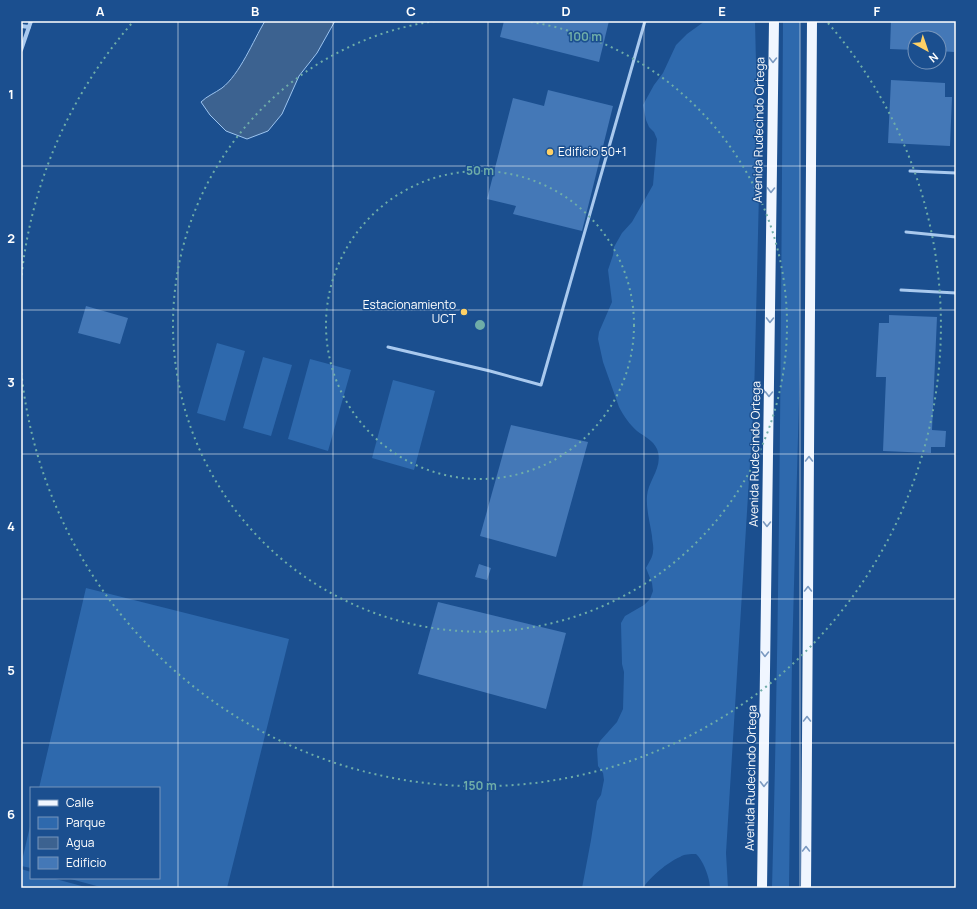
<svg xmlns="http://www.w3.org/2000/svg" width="977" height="909" font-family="Manrope,sans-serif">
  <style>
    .green { fill: #2e69ad }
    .water { fill: #3c6290; stroke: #9cc4f0 }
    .building { fill: #4478b7 }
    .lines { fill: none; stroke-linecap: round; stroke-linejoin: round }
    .lane { stroke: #a9c9ee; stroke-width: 3 }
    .street { stroke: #a9c9ee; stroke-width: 4 }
    .primary { stroke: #f0f6ff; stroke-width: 10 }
    .oneway { stroke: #7b9ac1 }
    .grid { fill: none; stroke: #fff; stroke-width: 1; stroke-opacity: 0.55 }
    .ring { fill: none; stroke: #6fada8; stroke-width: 2; stroke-dasharray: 2 4 }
    .poi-dot { fill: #ffd166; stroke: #1b4f8f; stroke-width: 1.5 }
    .labels { text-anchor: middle; stroke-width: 3; stroke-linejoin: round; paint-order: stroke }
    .street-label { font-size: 12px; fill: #fff; stroke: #1b4f8f }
    .poi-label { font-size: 12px; fill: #fff; stroke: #1b4f8f; text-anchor: start }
    .centre { fill: #6fada8; stroke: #1b4f8f; stroke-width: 2 }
    .ring-label { font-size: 12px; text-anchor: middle; font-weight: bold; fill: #6fada8; stroke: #1b4f8f; stroke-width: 3; stroke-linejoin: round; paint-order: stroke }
    .neatline { fill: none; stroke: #fff; stroke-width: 1.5 }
    .grid-label { font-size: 13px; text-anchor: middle; font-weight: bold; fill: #fff }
  </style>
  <rect width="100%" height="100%" fill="#1b4f8f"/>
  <!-- green -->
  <g class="green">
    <path d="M 705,21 L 755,21 L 759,193 L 754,398 L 726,853 L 728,888 L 710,888 C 710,878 703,860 696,854 C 690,854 684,854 680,857 C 668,862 650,877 643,888 L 582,888 L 591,840 L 597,801 L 601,795 L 604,780 L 603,773 L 598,766 L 597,749 L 600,741 L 617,722 L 623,709 L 624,672 L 622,664 L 621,623 L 625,616 L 644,605 L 650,599 L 653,591 L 652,583 L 646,568 C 649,562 653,557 653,551 C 654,546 652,541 652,536 C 650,523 646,509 647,496 C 648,480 664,467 657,449 C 653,440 645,437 637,431 C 630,425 623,415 619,407 L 603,362 L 598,339 L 599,332 L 612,302 L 608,270 L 613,255 L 614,247 L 622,233 L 632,222 L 653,185 L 657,139 L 654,132 L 649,127 L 646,120 L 643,105 L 654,85 L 663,73 L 676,45 L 687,34 Z"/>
    <path d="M 783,21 L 800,21 L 800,362 L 792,659 L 789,888 L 772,888 C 780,599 781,310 783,21 Z"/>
    <path d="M 217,343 L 245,351 L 225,421 L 197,413 Z"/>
    <path d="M 263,357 L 292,365 L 271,436 L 243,428 Z"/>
    <path d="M 310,359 L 351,370 L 328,451 L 288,439 Z"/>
    <path d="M 393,380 L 435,391 L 414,470 L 372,458 Z"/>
    <path d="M 86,588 L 289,639 L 227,888 L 104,888 L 67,878 L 159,878 L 159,788 L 39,788 Z"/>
    <path d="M 31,822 L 31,868 L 21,866 L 21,865 Z"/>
    <path d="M 21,869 L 31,872 L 31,878 L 52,878 L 89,888 L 21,888 Z"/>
  </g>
  <!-- water -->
  <path class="water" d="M 265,21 L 335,21 L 317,53 L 299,76 L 282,114 L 268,131 L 247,139 L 226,131 L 210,115 L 201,102 C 207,96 215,93 222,88 C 240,74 253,41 265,21 Z"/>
  <!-- building -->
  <g class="building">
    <path d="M 504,21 L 609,21 L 599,62 L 500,37 Z"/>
    <path d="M 891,21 L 955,21 L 954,52 L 939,51 L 939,38 L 915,38 L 915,50 L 890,49 Z"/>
    <path d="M 891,80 L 945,83 L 945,97 L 952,97 L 950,146 L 888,143 Z"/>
    <path d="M 548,90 L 613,106 L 582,231 L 513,214 L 516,206 L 487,199 L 513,98 L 544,106 Z"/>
    <path d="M 86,306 L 128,318 L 120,344 L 78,333 Z"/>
    <path d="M 889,315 L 937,317 L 932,430 L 946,431 L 945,447 L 931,447 L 931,453 L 883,451 L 886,377 L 876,377 L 879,323 L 889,323 Z"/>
    <path d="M 511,425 L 588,442 L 556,557 L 480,536 Z"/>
    <path d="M 479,564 L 491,568 L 487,580 L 475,577 Z"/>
    <path d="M 438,602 L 566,633 L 546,709 L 418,674 Z"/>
  </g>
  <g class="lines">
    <!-- lane -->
    <g class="lane">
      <path d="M 910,171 L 956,173"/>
      <path d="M 906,232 L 956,237"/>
      <path d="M 901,290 L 956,293"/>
      <path d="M 388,347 L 490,371 L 541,385 L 645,21"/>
    </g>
    <!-- street -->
    <g class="street">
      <path d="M 21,26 L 29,27"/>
      <path d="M 21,50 L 31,21"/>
    </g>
    <!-- primary -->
    <g class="primary">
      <path d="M 762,888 L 774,21"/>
      <path d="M 806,888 L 812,21"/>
    </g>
  </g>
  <!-- one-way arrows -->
  <defs><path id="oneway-chevron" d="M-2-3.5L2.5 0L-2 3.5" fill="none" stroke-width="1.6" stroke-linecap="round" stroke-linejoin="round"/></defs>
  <g class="oneway">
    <use href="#oneway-chevron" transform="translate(773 60) rotate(91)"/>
    <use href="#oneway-chevron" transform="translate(771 190) rotate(91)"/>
    <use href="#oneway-chevron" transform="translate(770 320) rotate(91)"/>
    <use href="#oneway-chevron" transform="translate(769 394) rotate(91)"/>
    <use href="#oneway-chevron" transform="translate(809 459) rotate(-90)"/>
    <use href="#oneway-chevron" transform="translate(767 524) rotate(91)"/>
    <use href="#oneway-chevron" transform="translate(808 589) rotate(-90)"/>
    <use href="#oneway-chevron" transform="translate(765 654) rotate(91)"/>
    <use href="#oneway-chevron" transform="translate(807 719) rotate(-90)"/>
    <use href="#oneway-chevron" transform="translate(764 784) rotate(91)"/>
    <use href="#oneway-chevron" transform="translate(806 849) rotate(-90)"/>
  </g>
  <!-- grid -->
  <path class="grid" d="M 178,21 L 178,888M 333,21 L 333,888M 488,21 L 488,888M 644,21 L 644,888M 800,21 L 800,888M 21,166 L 956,166M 21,310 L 956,310M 21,454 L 956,454M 21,599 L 956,599M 21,743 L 956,743"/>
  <!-- distance rings -->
  <g class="ring">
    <circle cx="480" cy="325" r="154"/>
    <path d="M525 21A307 307 0 1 1 435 21"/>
    <path d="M21 281A461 461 0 0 1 132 23M828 23A461 461 0 1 1 21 369"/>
  </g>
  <!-- markers -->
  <g class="poi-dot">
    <circle cx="550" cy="152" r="4"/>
    <circle cx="464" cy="312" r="4"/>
  </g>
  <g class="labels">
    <!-- street labels -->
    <g class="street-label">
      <text transform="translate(759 130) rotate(-89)" y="4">Avenida Rudecindo Ortega</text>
      <text transform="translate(755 454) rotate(-89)" y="4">Avenida Rudecindo Ortega</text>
      <text transform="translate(751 778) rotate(-89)" y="4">Avenida Rudecindo Ortega</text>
    </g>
    <!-- poi labels -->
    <g class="poi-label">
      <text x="558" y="156">Edificio 50+1</text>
      <text x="456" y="309" text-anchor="end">Estacionamiento<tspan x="456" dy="14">UCT</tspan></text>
    </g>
  </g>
  <circle cx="480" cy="325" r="6" class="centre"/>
  <g class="ring-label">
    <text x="585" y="41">100 m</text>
    <text x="480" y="175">50 m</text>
    <text x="480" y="790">150 m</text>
  </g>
  <!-- border -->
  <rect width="977" height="909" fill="none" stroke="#1b4f8f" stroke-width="44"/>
  <!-- legend -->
  <rect x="30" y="787" width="130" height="92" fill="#1b4f8f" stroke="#7695bc"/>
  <rect x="38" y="800" width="20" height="6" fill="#f0f6ff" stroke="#7695bc"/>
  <text x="66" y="807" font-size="12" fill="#ffffff">Calle</text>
  <rect x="38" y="817" width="20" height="12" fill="#2e69ad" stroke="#7695bc"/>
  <text x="66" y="827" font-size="12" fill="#ffffff">Parque</text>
  <rect x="38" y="837" width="20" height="12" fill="#3c6290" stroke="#7695bc"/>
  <text x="66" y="847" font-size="12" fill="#ffffff">Agua</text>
  <rect x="38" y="857" width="20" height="12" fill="#4478b7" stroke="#7695bc"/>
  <text x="66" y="867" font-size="12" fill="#ffffff">Edificio</text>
  <!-- north arrow -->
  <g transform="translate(927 50) rotate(140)"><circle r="19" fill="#1b4f8f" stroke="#7695bc"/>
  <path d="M0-3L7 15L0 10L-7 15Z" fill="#ffd166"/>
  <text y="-6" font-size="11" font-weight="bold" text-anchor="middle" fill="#ffffff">N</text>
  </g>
  <rect x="22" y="22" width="933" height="865" class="neatline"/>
  <g class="grid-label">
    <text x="100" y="16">A</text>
    <text x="255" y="16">B</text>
    <text x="411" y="16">C</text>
    <text x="566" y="16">D</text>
    <text x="722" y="16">E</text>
    <text x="877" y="16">F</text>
    <text x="11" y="99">1</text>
    <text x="11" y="243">2</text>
    <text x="11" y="387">3</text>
    <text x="11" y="531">4</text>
    <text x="11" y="675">5</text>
    <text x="11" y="819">6</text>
  </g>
</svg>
